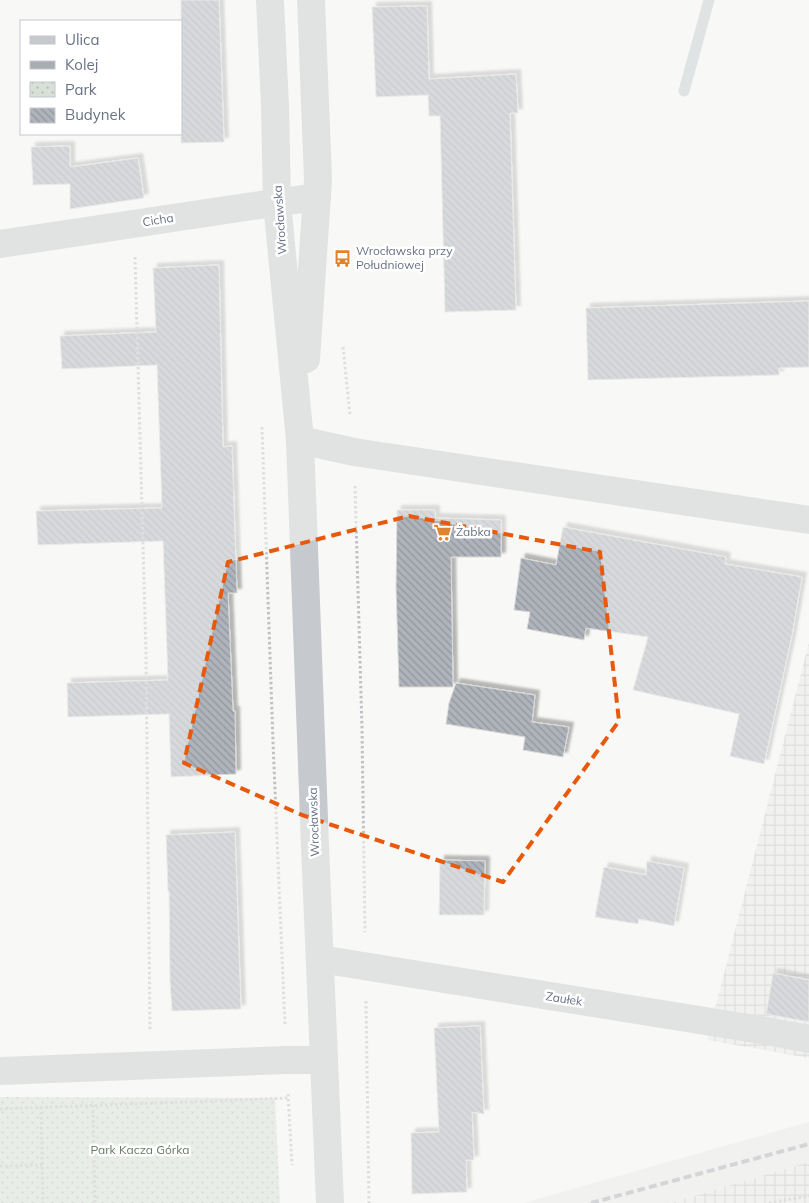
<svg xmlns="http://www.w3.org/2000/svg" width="809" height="1203" font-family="Mulish,sans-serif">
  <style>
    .built { fill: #e9e9e9 }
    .industrial { fill: url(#industrial-grid) }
    .park { fill: url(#park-dots) }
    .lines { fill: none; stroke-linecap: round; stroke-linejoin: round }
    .stream { stroke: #c3c9cf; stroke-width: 11 }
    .building { fill: url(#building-back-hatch); stroke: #dadad8; filter: url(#shadow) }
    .path { stroke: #c0c1c4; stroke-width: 3; stroke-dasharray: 2.5 2.5; stroke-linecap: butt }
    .minor { stroke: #c6c9cd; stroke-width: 28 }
    .rail { stroke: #a9acb3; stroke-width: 4; stroke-dasharray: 8 4; stroke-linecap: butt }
    .marked { fill: none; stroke: #e8590c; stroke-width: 4; stroke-dasharray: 10 6; stroke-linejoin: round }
    .labels { text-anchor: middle; stroke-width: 5; stroke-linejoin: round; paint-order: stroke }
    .street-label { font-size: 12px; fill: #687286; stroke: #fff }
    .poi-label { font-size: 12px; fill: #687286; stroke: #fff; text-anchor: start }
    .park-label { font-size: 12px; fill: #637964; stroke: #fff }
  </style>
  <defs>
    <pattern id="industrial-grid" width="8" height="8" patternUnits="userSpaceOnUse" patternTransform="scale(1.25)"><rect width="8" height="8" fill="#e9e9e9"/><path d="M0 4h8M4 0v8" fill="none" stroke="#c1c1c2"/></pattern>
    <pattern id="park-dots" width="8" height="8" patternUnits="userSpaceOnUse" patternTransform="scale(1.25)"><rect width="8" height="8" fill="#d8e0d7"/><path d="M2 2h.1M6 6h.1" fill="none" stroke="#b3bab4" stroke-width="1.8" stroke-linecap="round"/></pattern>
    <pattern id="building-back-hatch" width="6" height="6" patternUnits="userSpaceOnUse" patternTransform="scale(1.25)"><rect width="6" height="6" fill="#afb4bc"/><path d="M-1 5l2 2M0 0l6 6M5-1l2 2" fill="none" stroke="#92979e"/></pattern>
    <filter id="shadow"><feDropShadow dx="4.5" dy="-4.5" stdDeviation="1" flood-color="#0004"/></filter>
  </defs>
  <rect width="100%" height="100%" fill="#f8f8f6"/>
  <!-- built -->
  <path class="built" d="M 809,1122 L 809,1162 L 670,1203 L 523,1203 Z"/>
  <!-- industrial -->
  <g class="industrial">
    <path d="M 809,642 L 809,1058 L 707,1040 Z"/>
    <path d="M 809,1162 L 809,1203 L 670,1203 Z"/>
  </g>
  <!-- park -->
  <path class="park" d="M 0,1097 L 275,1098 L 280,1203 L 0,1203 Z"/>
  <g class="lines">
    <!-- stream -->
    <path class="stream" d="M 684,91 L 709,0"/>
  </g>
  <!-- building -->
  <g class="building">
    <path d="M 181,0 L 219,0 L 224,142 L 181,143 Z"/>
    <path d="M 427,6 L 429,79 L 516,74 L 518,113 L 510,113 L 516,310 L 445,312 L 440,116 L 429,116 L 428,95 L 376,97 L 372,7 Z"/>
    <path d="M 70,146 L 70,167 L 138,158 L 144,198 L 70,209 L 70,184 L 33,185 L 31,147 Z"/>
    <path d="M 219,265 L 223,447 L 232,446 L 237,593 L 228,593 L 233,711 L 235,711 L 236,774 L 171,777 L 169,714 L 68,717 L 67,683 L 168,680 L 163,541 L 38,545 L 36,511 L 162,508 L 157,365 L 62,369 L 60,336 L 156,332 L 153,268 Z"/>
    <path d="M 809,301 L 809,367 L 779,368 L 779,375 L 588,380 L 586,308 Z"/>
    <path d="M 397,510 L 435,510 L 435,518 L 501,520 L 501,557 L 451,557 L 453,687 L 399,687 L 396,587 Z"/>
    <path d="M 563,527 L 726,557 L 725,564 L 802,577 L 792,635 L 764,764 L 730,756 L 739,714 L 633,690 L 648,637 L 586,628 L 584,640 L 527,629 L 530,612 L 514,610 L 521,558 L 556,565 Z"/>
    <path d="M 456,683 L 535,695 L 532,722 L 569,727 L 563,757 L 523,750 L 525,737 L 446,724 L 449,703 Z"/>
    <path d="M 235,832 L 241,1009 L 172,1011 L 170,982 L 169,891 L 168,891 L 166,835 Z"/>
    <path d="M 440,860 L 485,861 L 484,915 L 439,915 Z"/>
    <path d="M 647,861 L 684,868 L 674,926 L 639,919 L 638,924 L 595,917 L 604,867 L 646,875 Z"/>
    <path d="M 773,973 L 809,980 L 809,1022 L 766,1014 Z"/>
    <path d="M 480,1026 L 484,1114 L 472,1112 L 474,1160 L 466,1160 L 467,1192 L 412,1194 L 411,1133 L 439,1132 L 434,1028 Z"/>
  </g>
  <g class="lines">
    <!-- path -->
    <g class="path">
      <path d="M 135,257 L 146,653 L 150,1031"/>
      <path d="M 343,347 L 350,415"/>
      <path d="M 262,427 L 273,742 L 285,1026"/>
      <path d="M 355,486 L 362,729 L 365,932"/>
      <path d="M 366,1001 L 369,1203"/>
      <path d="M 288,1094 L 292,1165"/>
      <path d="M 93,1105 L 95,1203"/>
      <path d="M 41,1107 L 43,1203"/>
      <path d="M 0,1109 L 288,1098"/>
      <path d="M 0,1166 L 42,1165"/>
      <path d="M 769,1203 L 809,1196"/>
    </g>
    <!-- minor -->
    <g class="minor">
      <path d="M 270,0 L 275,106 L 277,203 L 300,440 L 315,846 L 330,1203"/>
      <path d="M 0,244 L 246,207 L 317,197"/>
      <path d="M 306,359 L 318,179 L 311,0"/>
      <path d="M 300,440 L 354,452 L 809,520"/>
      <path d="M 320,959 L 761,1030 L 809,1039"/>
      <path d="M 0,1071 L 286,1060 L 324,1060"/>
    </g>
    <!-- rail -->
    <path class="rail" d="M 591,1203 L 809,1144"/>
  </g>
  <!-- marked area -->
  <path d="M0 0H809V1203H0ZM 409,516 L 600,552 L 619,721 L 503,882 L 302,815 L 184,763 L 228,562 Z" fill="#f8f8f6" fill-opacity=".55" fill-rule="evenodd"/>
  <path class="marked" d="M 409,516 L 600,552 L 619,721 L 503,882 L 302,815 L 184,763 L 228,562 Z"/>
  <!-- icons -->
  <defs>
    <symbol id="bus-bare" viewBox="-9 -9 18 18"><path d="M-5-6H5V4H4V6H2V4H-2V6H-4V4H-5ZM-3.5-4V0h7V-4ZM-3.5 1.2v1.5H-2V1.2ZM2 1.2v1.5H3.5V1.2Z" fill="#e0822e" stroke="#fff" stroke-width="2.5" paint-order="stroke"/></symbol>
    <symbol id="supermarket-bare" viewBox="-9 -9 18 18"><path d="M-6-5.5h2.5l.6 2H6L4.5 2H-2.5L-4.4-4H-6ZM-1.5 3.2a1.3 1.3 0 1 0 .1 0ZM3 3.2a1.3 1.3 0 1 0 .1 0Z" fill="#e0822e" stroke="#fff" stroke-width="2.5" paint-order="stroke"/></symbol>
  </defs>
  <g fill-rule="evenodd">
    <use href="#bus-bare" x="330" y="246" width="25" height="25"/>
    <use href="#supermarket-bare" x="430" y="520" width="25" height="25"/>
  </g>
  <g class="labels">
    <!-- street labels -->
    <g class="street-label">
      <text transform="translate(158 220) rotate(-9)" y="4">Cicha</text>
      <text transform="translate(280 220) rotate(-94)" y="4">Wrocławska</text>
      <text transform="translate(314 822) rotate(-92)" y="4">Wrocławska</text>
      <text transform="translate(564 999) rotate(9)" y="4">Zaułek</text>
    </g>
    <!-- poi labels -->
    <g class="poi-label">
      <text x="356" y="255">Wrocławska przy<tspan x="356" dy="14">Południowej</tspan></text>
      <text x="456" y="536">Żabka</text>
    </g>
    <!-- park labels -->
    <g class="park-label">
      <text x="140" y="1154">Park Kacza Górka</text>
    </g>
  </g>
  <!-- legend -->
  <rect x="20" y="20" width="162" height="115" fill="#ffffff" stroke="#c3c7cf"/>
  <rect x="30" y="36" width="25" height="8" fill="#c6c9cd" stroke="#c3c7cf"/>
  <text x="65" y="45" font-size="15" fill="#687286">Ulica</text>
  <rect x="30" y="61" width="25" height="8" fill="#a9acb3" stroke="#c3c7cf"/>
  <text x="65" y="70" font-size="15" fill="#687286">Kolej</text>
  <rect x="30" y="82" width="25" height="15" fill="url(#park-dots)" stroke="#c3c7cf"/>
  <text x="65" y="95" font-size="15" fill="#687286">Park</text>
  <rect x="30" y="108" width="25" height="15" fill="url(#building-back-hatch)" stroke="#c3c7cf"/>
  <text x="65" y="120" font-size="15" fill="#687286">Budynek</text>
</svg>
